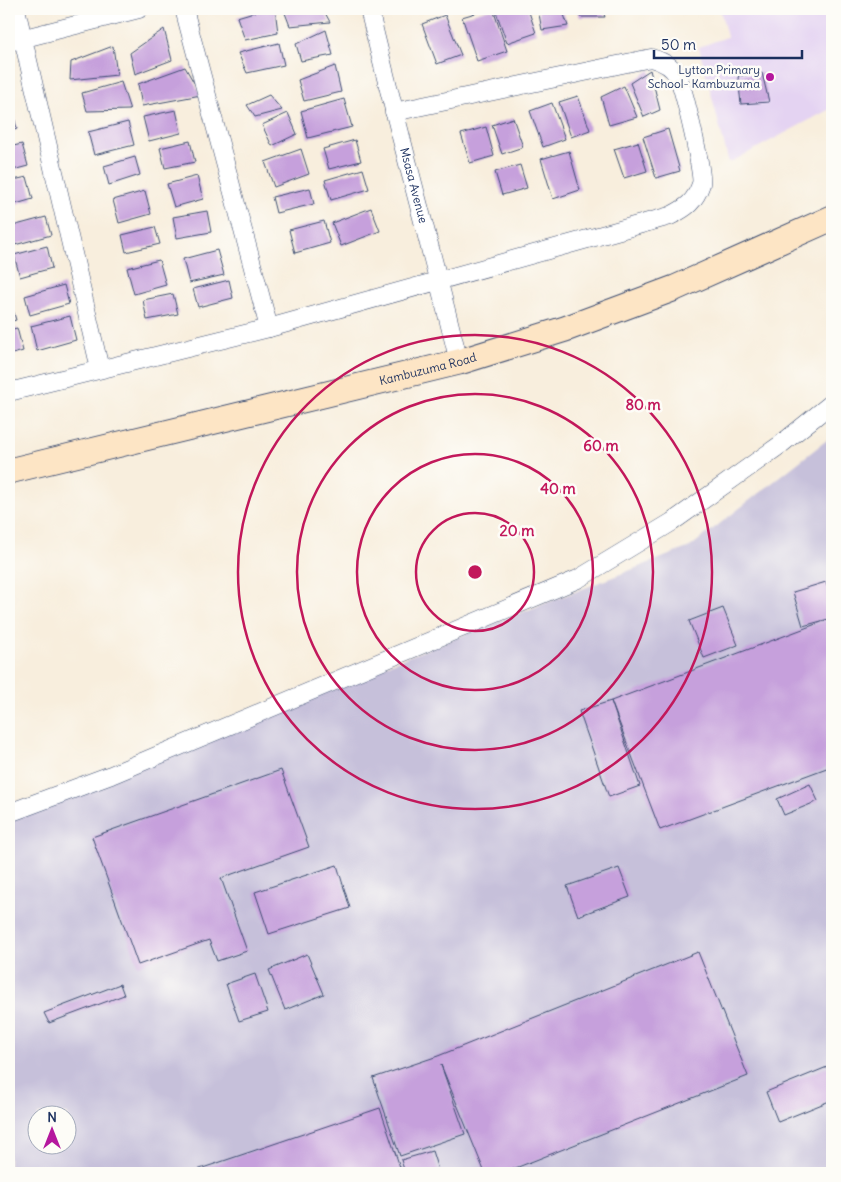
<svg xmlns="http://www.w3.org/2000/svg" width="841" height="1182" font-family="Delius,sans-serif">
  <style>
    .built { fill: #e4d3f2 }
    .industrial { fill: #c6c0da; fill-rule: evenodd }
    .building { fill: #c6a0dc }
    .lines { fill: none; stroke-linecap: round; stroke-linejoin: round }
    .service-casing { stroke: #3c4c71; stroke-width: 11 }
    .minor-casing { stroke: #3c4c71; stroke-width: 19 }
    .secondary-casing { stroke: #3c4c71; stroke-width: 27 }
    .service { stroke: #fff; stroke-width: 9 }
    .minor { stroke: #fff; stroke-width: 18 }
    .secondary { stroke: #fde5c5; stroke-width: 25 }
    .ring { fill: none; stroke: #c2185b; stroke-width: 2.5 }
    .poi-dot { fill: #b5179e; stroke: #fdfcf7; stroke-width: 2 }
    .labels { text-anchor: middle; stroke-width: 5; stroke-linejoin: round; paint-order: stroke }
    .poi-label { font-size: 12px; fill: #1b2f5e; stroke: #fdfcf7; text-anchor: end }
    .street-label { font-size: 12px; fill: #1b2f5e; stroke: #fdfcf7 }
    .centre { fill: #c2185b; stroke: #fdfcf7; stroke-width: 2.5 }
    .ring-label { font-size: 15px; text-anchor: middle; font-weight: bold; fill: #c2185b; stroke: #fdfcf7; stroke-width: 5; stroke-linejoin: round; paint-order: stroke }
  </style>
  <rect width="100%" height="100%" fill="#fdfcf7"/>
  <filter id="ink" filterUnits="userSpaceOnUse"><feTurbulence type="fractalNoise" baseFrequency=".02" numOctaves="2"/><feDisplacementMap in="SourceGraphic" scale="10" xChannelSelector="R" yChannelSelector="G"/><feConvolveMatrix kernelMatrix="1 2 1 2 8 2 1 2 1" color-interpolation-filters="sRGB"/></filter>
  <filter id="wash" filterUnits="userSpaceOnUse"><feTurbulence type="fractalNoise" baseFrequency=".0096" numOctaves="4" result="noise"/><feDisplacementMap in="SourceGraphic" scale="20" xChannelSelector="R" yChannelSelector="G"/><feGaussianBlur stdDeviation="1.12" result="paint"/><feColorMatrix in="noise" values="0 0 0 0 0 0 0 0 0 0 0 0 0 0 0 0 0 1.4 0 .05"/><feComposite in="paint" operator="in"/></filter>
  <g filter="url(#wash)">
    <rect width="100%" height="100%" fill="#f8eedd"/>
    <!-- built -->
    <path class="built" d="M 720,9 L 832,9 L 832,108 L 729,163 L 699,47 L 727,37 Z"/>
    <!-- industrial -->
    <path class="industrial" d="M 832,436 L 832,1173 L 9,1173 L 9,812 L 690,547 ZM 38,1114 L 68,1114 L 68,1144 L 38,1144 Z"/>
    <g id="blocks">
      <!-- building -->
      <g class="building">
        <path d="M 264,9 L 275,9 L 278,33 L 245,40 L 237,17 Z"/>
        <path d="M 294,9 L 323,9 L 330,22 L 290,26 L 285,13 Z"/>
        <path d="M 489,9 L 493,9 L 507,51 L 477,61 L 462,17 Z"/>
        <path d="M 495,9 L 528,9 L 536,33 L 507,43 Z"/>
        <path d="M 538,9 L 562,9 L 568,26 L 542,30 Z"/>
        <path d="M 577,9 L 602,9 L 605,17 L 580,17 Z"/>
        <path d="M 445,15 L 461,55 L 437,64 L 422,24 Z"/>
        <path d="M 164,29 L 172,60 L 135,74 L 130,53 Z"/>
        <path d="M 326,30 L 333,55 L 301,61 L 296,44 Z"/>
        <path d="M 279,43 L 284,65 L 247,73 L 238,53 Z"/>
        <path d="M 113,46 L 117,75 L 70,80 L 71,62 Z"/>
        <path d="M 335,66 L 341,92 L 304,101 L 298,80 Z"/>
        <path d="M 185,67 L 201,95 L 142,106 L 138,84 Z"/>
        <path d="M 650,70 L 660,110 L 644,117 L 630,83 Z"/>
        <path d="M 762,73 L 769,102 L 741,104 L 738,76 Z"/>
        <path d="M 121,82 L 130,110 L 87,111 L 82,93 Z"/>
        <path d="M 624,86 L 637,117 L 609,125 L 601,97 Z"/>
        <path d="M 269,95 L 282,110 L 255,117 L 247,105 Z"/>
        <path d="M 578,96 L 590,130 L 571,137 L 559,102 Z"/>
        <path d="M 344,99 L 352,127 L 308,138 L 301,111 Z"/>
        <path d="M 552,103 L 565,139 L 543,147 L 530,111 Z"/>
        <path d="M 176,110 L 181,133 L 149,141 L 143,117 Z"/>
        <path d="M 288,113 L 297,134 L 272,146 L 262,125 Z"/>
        <path d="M 14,117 L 17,129 L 9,132 L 9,118 Z"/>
        <path d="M 513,118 L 523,147 L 502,154 L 492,125 Z"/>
        <path d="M 128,122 L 134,145 L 94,155 L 88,132 Z"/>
        <path d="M 486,127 L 494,156 L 470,163 L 461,134 Z"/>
        <path d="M 668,129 L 680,171 L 656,178 L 643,137 Z"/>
        <path d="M 355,140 L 361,161 L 329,169 L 323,149 Z"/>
        <path d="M 190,141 L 195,162 L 165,168 L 160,148 Z"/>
        <path d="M 638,142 L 647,171 L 624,178 L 614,149 Z"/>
        <path d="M 22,144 L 28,166 L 9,171 L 9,147 Z"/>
        <path d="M 301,149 L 309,174 L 274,187 L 265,162 Z"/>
        <path d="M 569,151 L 580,190 L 553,199 L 541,159 Z"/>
        <path d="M 135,157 L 140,175 L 109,185 L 104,166 Z"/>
        <path d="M 520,165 L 527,188 L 502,195 L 495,172 Z"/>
        <path d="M 363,169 L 369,189 L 331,200 L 325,180 Z"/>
        <path d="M 197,176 L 203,199 L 174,207 L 167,184 Z"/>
        <path d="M 27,177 L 33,199 L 9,206 L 9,181 Z"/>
        <path d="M 310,188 L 314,204 L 276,213 L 272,197 Z"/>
        <path d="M 145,191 L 151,214 L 119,223 L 113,200 Z"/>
        <path d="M 371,208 L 380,231 L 341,246 L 332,223 Z"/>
        <path d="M 207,211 L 211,232 L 177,238 L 173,217 Z"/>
        <path d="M 46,217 L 51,235 L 11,246 L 9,238 L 9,227 Z"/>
        <path d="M 324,221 L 330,243 L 295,253 L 289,230 Z"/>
        <path d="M 155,227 L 160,244 L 126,252 L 122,235 Z"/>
        <path d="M 47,246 L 52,268 L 20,277 L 14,255 Z"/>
        <path d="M 217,250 L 224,275 L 189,283 L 183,259 Z"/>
        <path d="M 159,260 L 166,285 L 134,294 L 127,268 Z"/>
        <path d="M 229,280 L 233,298 L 198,307 L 193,289 Z"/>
        <path d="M 64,285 L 69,304 L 30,315 L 25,296 Z"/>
        <path d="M 173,294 L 178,314 L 147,320 L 143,300 Z"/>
        <path d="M 9,296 L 16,320 L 9,322 Z"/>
        <path d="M 70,316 L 76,340 L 37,351 L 31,326 Z"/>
        <path d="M 17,328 L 23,351 L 9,355 L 9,330 Z"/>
        <path d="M 826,582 L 832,602 L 832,618 L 803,626 L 793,592 Z"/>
        <path d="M 723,608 L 738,645 L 704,658 L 689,621 Z"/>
        <path d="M 832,618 L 832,766 L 660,830 L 611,701 Z"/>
        <path d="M 611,701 L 640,786 L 609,797 L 579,711 Z"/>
        <path d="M 281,770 L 309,847 L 221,878 L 247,951 L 217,961 L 209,940 L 138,965 L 92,837 Z"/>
        <path d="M 810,784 L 818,801 L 784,815 L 777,799 Z"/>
        <path d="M 337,865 L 350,908 L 269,934 L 255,892 Z"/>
        <path d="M 619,868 L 630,897 L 578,916 L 567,886 Z"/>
        <path d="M 698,952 L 748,1076 L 503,1173 L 485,1173 L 441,1065 L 465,1134 L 400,1156 L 373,1078 L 438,1056 Z"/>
        <path d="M 307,954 L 324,994 L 285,1010 L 269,970 Z"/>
        <path d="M 255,974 L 268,1012 L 239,1021 L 226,984 Z"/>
        <path d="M 120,984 L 124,995 L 49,1023 L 44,1013 Z"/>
        <path d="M 832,1065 L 832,1100 L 778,1122 L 766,1092 Z"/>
        <path d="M 380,1108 L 402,1173 L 188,1173 Z"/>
        <path d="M 432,1151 L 439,1173 L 405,1173 L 401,1160 Z"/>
      </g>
    </g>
  </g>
  <g filter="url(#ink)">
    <use href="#blocks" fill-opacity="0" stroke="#3c4c71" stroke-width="1"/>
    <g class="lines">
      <defs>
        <path id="service" d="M 829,1173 L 832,1172"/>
        <g id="minor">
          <path d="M 16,9 L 100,369"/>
          <path d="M 184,9 L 269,328"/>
          <path id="s1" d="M 369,9 C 397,127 430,244 459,362"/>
          <path d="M 9,42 L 139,9"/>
          <path d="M 9,392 L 269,328 L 670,216 C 686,208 695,202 701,184 C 704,174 684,90 678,77 C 673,66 662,61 651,58 L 394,112"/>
          <path d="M 9,813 L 111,775 L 578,579 L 672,522 L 780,445 L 832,403"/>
        </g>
        <g id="secondary">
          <path id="s2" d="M 9,471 L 459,362 L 565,329 L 675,288 L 832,218"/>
        </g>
      </defs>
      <!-- service casing -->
      <use href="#service" class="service-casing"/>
      <!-- minor casing -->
      <use href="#minor" class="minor-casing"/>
      <!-- secondary casing -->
      <use href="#secondary" class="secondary-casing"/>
      <!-- service -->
      <use href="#service" class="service"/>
      <!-- minor -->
      <use href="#minor" class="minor"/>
      <!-- secondary -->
      <use href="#secondary" class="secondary"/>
    </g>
  </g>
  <!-- distance rings -->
  <g class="ring">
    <circle cx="475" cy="572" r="59"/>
    <circle cx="475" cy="572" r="118"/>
    <circle cx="475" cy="572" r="178"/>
    <circle cx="475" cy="572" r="237"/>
  </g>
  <!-- markers -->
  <circle class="poi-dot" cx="770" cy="77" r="5"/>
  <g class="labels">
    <!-- poi labels -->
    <g class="poi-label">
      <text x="760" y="74">Lytton Primary<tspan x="760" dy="14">School- Kambuzuma</tspan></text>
    </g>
    <!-- street labels -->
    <g class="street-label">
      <text dy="4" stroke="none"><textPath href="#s1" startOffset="182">Msasa Avenue</textPath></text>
      <text dy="4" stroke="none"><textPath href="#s2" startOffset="431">Kambuzuma Road</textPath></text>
    </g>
  </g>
  <circle cx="475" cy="572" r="8" class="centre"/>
  <g class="ring-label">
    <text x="643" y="410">80 m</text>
    <text x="601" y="451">60 m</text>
    <text x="558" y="494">40 m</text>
    <text x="517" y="536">20 m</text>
  </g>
  <!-- margin -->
  <rect width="841" height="1182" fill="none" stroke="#fdfcf7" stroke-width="30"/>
  <!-- north arrow -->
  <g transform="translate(52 1130)"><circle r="24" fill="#fdfcf7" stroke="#a3aaba"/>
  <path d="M0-4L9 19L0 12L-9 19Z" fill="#b5179e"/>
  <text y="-8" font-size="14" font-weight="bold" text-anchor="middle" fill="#1b2f5e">N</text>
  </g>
  <!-- scale -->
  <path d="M654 50v8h148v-8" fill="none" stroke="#1b2f5e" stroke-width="2.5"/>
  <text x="661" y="50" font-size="15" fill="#1b2f5e" stroke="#fdfcf7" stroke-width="4" paint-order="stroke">50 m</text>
</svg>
